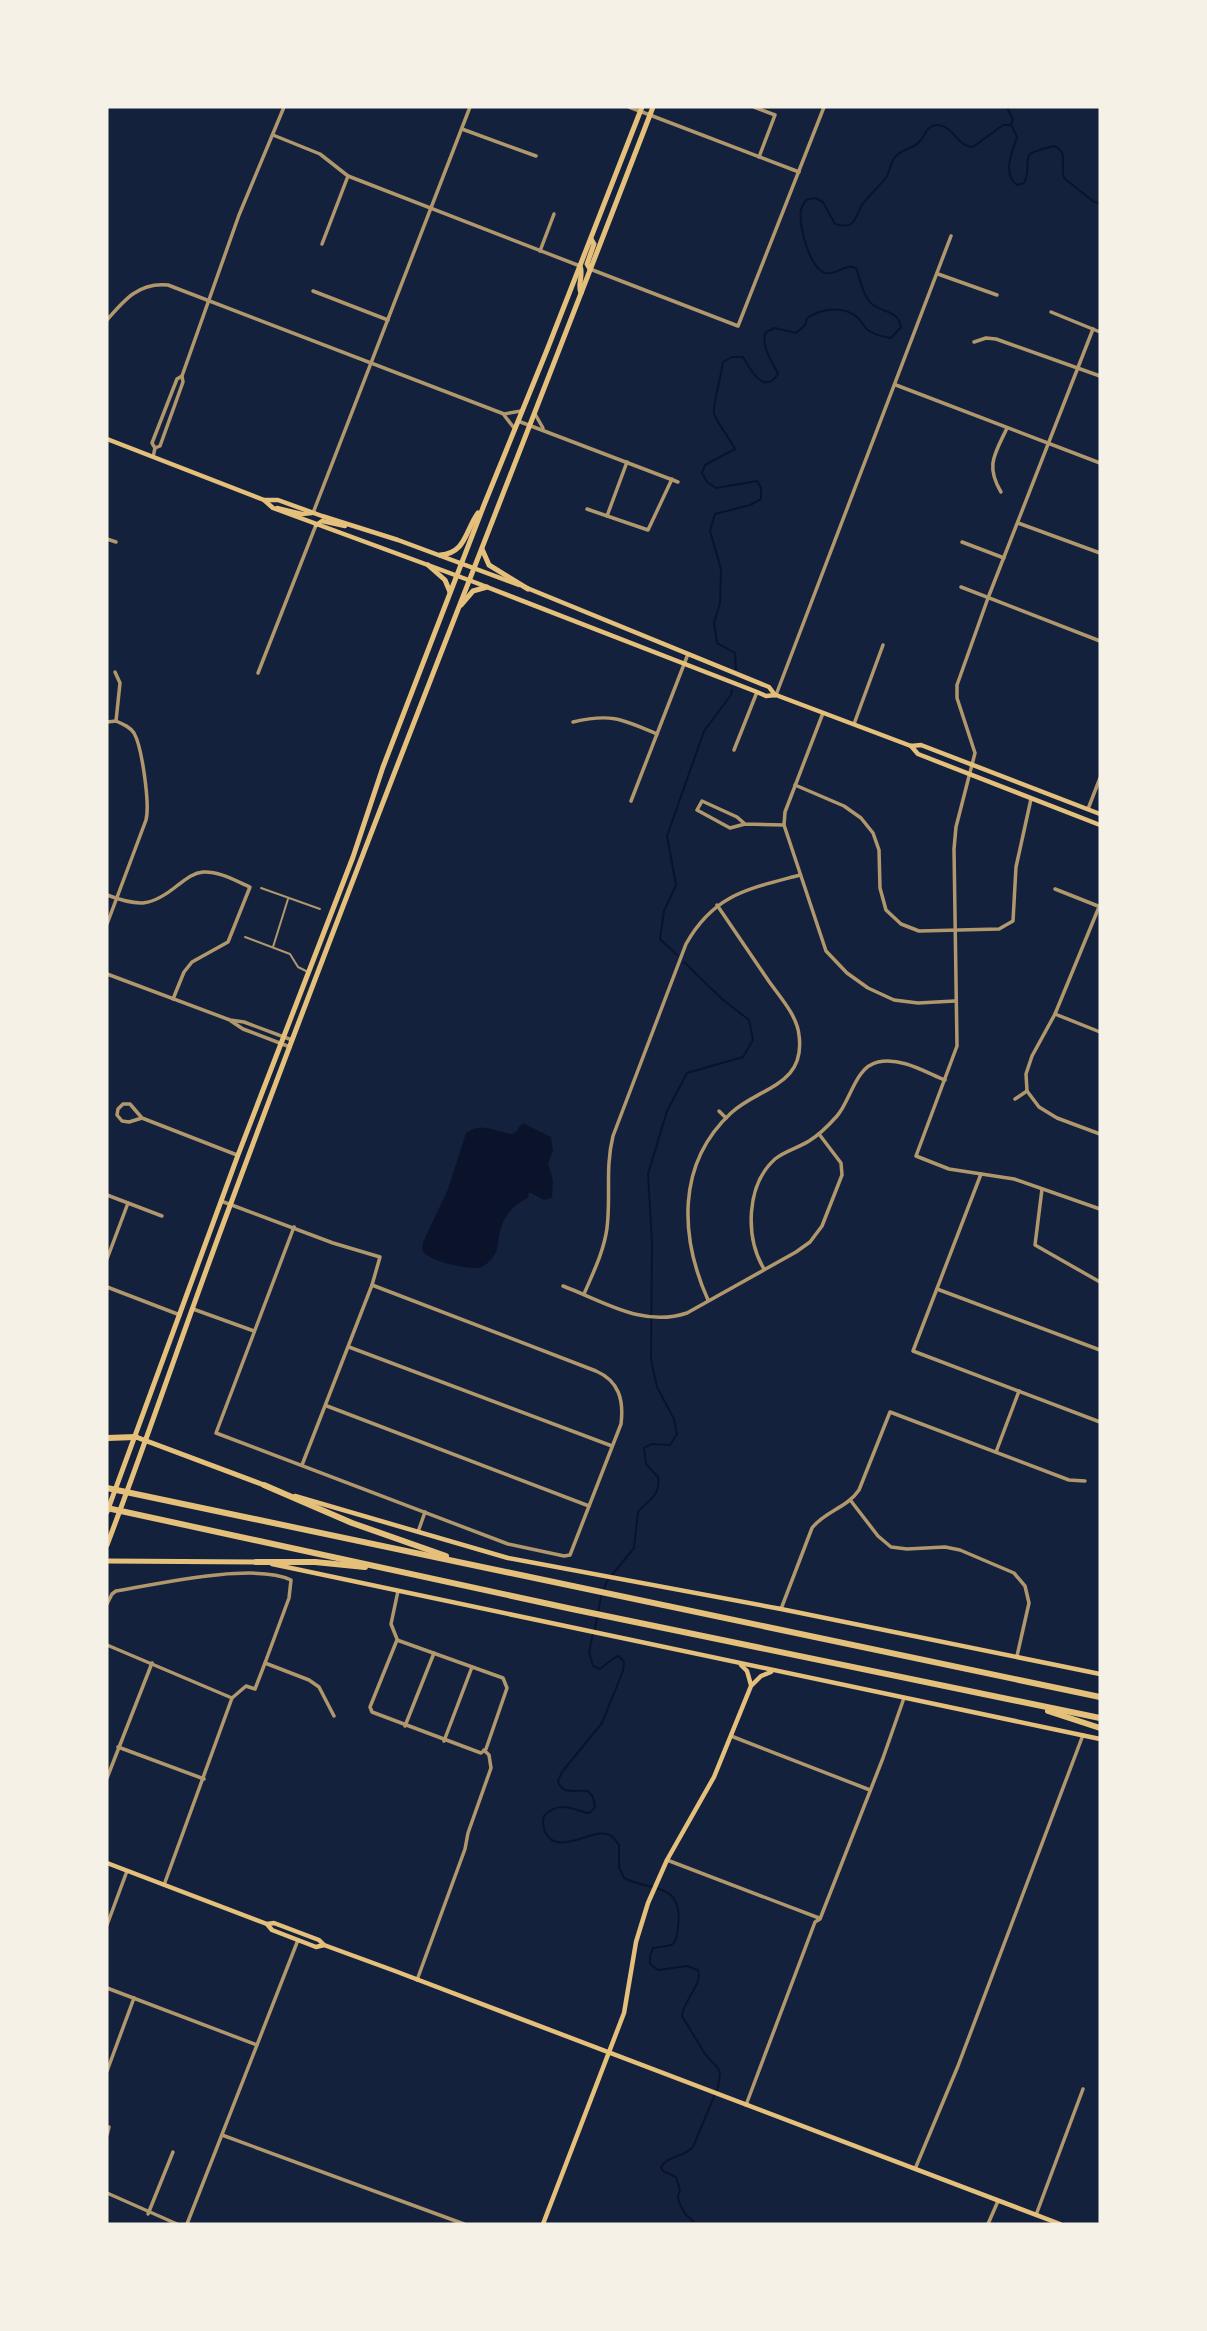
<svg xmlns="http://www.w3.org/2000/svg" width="1207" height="2331" font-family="Lato,sans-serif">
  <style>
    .water { fill: #0b132b }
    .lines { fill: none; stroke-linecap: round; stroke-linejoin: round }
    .stream { stroke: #0b132b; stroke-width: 2 }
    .service { stroke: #b1986c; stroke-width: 2 }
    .minor { stroke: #b1986c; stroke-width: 3.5 }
    .tertiary { stroke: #b1986c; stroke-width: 3.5 }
    .secondary { stroke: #e5c07b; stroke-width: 4.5 }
    .primary { stroke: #e5c07b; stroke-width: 5 }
    .motorway { stroke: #e5c07b; stroke-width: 6 }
  </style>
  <rect width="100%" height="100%" fill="#14213d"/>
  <!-- water -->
  <path class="water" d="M 523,1123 L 551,1137 L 553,1151 L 548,1163 L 553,1180 L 552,1198 L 544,1200 L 529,1192 L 528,1198 C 517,1202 506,1214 502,1225 C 494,1245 504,1254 480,1268 C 466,1269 429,1262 422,1250 L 423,1242 L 448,1189 L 466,1133 C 482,1121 494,1132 512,1134 L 518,1130 L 518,1128 Z"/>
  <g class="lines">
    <!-- stream -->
    <g class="stream">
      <path d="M 1007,107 L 1013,120 L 1011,124"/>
      <path d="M 1012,126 L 1017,137 C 1012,152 1002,174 1017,185 L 1024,183 C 1030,174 1025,159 1030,154 C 1036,150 1047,148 1054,146 C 1070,153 1059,165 1064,178 L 1094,202 L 1100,203"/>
      <path d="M 736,669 L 735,653 L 717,643 L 714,623 L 720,603 L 721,569 L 710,531 L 715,514 L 750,505 L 761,499 L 761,488 L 757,481 L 716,488 L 707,482 L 702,473 L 705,465 L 735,449 C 729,437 719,426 714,414 C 712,409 722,371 723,362 L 732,357 L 743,357 C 751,371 764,395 778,374 C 772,361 760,345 766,332 L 775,328 L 796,333 L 805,325 L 807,318 C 822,308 845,305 859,319 C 863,323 864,328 869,331 C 876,335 883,337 891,338 L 901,327 C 898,310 883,313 872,304 C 863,296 860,279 856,268 C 845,263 838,275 826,273 C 810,270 798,225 801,210 C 801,209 805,201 806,200 L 815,198 L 823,202 L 835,224 C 841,225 846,227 851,224 C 856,220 859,210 862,205 C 869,195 880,186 887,176 C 890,169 891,161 896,156 C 902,149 913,149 919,142 C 926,136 925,125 938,125 C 954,126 956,146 973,147 L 1003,125 L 1010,125"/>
      <path d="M 677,955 L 660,939 L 664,911 L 676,885 L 667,836 L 704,731 L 731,695 L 732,690"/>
      <path d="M 598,1612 L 601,1597 L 607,1581 L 634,1548 L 638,1512 C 648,1499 661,1497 658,1477 L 646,1464 L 644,1448 L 651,1444 L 670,1445 L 677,1434 L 674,1419 L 657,1387 L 651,1360 L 652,1242 L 648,1174 L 667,1111 L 687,1073 L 743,1057 L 753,1040 L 749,1020 L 722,999 L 684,962"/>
      <path d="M 595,1629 L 597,1617"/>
      <path d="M 593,1634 L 589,1652 L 593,1666 L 600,1669 L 614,1658 L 619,1656 L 624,1662 L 623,1671 L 602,1723 L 562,1772 L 558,1781 C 562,1796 577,1789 588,1791 L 593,1797 L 595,1807 L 591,1812 L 587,1813 C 571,1808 558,1801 544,1816 C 542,1822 543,1826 545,1832 C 557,1857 591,1829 607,1834 C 613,1835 616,1841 619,1845 L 619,1867 L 624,1878 C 651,1892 684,1881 678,1927 C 676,1951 670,1944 653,1948 L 650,1956 L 650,1964 L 658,1970 L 687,1966 L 698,1970 C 703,1985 683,2000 682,2016 L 705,2054 L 718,2068 L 720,2074 L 718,2087 L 693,2147 C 684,2157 667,2156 661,2167 L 663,2171 L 676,2177 L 680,2190 L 678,2196 L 679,2202 L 685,2214 L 693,2221"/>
    </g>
    <!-- service -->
    <g class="service">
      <path d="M 261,888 L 320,909"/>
      <path d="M 245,937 L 290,954 L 298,967 L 306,971"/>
      <path d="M 273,947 L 288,899"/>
    </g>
    <!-- minor -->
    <g class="minor">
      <path d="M 629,107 L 799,172"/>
      <path d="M 754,107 L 775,115 L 759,157"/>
      <path d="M 462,129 L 536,156"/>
      <path d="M 273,135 L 320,154 L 348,176 L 580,266"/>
      <path d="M 322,244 L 348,176"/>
      <path d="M 540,251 L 554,214"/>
      <path d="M 590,269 L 738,326 L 824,107"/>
      <path d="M 938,274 L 997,295"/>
      <path d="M 313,291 L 388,320"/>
      <path d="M 1051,312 L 1100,332"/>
      <path d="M 107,320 C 124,300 139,282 168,285 L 504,414 L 521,411"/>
      <path d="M 1093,329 L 988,598 L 957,685 L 957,698 L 975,753 L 956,827 L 954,849 L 957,1046 L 916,1156 L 949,1169 L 1014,1179 L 1100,1209"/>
      <path d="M 974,342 L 986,338 L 996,339 L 1100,376"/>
      <path d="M 896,385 L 1100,463"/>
      <path d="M 535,414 L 543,428"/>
      <path d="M 504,415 L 514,428"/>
      <path d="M 518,421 L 678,482"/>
      <path d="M 155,448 L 160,446 L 183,382 L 182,376 L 239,215 L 284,107"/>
      <path d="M 153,457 L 155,448 L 152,443 L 177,379 L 182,376"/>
      <path d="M 1001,492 C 985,465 995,454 1007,428"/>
      <path d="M 587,509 L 648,530 L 672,479"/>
      <path d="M 313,513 L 470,107"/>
      <path d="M 607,516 L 627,462"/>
      <path d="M 1018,523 L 1100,553"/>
      <path d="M 107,539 L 116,542"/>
      <path d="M 962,542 L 1004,558"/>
      <path d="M 961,587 L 1100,641"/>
      <path d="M 115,672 L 120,683 L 116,721"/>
      <path d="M 258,673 L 316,525"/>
      <path d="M 776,695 L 951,236"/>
      <path d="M 823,713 L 785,812 L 784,825 L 826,951 L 847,973 L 868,988 L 894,1000 L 918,1003 L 955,1001"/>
      <path d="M 107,722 L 116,721"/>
      <path d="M 573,722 C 611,713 622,719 657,734"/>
      <path d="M 854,724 L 883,645"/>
      <path d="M 734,750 L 757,692"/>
      <path d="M 795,785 L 844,806 L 861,818 L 873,833 L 879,850 L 880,888 L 886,910 L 901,924 L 919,931 L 999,929 L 1013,921 L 1016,867 L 1031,799"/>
      <path d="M 631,801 L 688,654"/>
      <path d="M 1088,809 L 1100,778"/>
      <path d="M 745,824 L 737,817 L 702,801 L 697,810 L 730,828 L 745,824 L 784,825"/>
      <path d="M 1055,889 L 1098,906"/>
      <path d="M 107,895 C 139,907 151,907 178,885 C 186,879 193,873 203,872 C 219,871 236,881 250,887 L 228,942 L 192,962 L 184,972 L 173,999"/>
      <path d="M 1099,907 L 1055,1014 L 1032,1056 L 1026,1074 L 1027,1091 L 1039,1107 L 1057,1118 L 1100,1134"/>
      <path d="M 107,924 L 146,820 C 150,804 142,747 134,733 C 130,727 123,724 116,721"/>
      <path d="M 1055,1014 L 1100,1032"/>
      <path d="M 1015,1099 L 1027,1091"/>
      <path d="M 719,1111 L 726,1118"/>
      <path d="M 142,1118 L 129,1122 L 122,1121 L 117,1115 L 118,1109 L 123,1104 L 130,1104 L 142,1118 L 237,1155"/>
      <path d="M 981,1174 L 913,1351 L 1100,1422"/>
      <path d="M 1042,1189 L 1035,1245 L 1100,1282"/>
      <path d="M 107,1195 L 162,1216"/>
      <path d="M 221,1201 L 333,1243 L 380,1257 L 372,1285 L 302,1465"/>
      <path d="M 294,1227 L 216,1433 L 508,1544 L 564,1556 L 570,1555 L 621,1424 C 624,1400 619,1381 596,1371 L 372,1285"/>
      <path d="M 107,1259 L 128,1203"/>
      <path d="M 764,1269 C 745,1237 746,1185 775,1159 C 785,1151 798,1148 809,1141 C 819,1135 829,1125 837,1116 C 851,1100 855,1067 878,1062 C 901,1057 925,1072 945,1080"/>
      <path d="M 563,1286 C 603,1301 643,1328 687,1313 L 796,1252 L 810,1242 L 822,1226 L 842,1175 L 841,1163 L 819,1134"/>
      <path d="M 107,1287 L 180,1315"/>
      <path d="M 937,1289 L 1100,1350"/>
      <path d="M 584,1294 C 593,1273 604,1251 607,1228 C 611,1196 605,1168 613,1136 L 686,944 C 714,894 748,889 800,875"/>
      <path d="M 708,1300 C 680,1237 676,1164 731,1113 C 759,1087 806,1086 799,1035 C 797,1015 779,996 768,980 C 751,955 734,930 717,905"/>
      <path d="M 193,1309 L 254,1331"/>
      <path d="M 349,1347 L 612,1446"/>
      <path d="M 327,1406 L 589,1506"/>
      <path d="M 996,1452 L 1019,1391"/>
      <path d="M 851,1501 L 878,1536 L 891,1547 L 907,1549 L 945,1547 L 960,1550 L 1014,1573 L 1025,1586 L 1029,1603 L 1017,1656"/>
      <path d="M 418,1532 L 425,1512"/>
      <path d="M 107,1604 L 112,1594 L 116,1591 C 157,1584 255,1562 291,1580 L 289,1598 L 265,1663"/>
      <path d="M 781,1609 L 812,1528 C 825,1511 847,1508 859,1490 L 890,1412 L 1069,1480 L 1085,1481"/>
      <path d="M 397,1639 L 391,1624 L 398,1591"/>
      <path d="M 397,1640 L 503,1678 L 507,1688 L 486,1749 L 481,1753 L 372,1712 L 370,1707 Z"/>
      <path d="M 107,1645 L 232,1698 L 246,1686 L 255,1689 L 265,1663 L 309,1680 L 319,1687 L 334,1716"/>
      <path d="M 405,1726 L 434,1653"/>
      <path d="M 731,1736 L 870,1790"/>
      <path d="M 444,1741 L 472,1667"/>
      <path d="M 118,1747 L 204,1779"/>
      <path d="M 107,1778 L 152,1663"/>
      <path d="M 667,1860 L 819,1918"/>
      <path d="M 164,1885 L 232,1698"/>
      <path d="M 107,1925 L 127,1871"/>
      <path d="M 417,1980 L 465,1849 L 468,1833 L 491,1768 L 489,1755 L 484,1750"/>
      <path d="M 107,1988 L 257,2045"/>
      <path d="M 107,2071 L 134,1998"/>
      <path d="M 746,2105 L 815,1922 L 820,1919 L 883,1758 L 904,1698"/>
      <path d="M 107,2135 L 109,2127"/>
      <path d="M 222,2135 L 464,2224"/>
      <path d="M 915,2169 L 958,2066 L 1083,1735"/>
      <path d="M 107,2193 L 177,2224"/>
      <path d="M 148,2214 L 173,2152"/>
      <path d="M 1036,2215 L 1083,2089"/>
      <path d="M 187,2224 L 298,1940"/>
      <path d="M 988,2224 L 998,2201"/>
    </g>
    <!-- tertiary -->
    <g class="tertiary">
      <path d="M 107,974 L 230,1020 L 244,1022 L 292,1040"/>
      <path d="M 231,1021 L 243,1029 L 290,1047"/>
    </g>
    <!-- secondary -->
    <g class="secondary">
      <path d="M 107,439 L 264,500 L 273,508 L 474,582 L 757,692 L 766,696 L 776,695 L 911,746 L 921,745 L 1100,814"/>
      <path d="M 264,500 L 278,500 L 322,516 L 398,540 L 519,585"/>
      <path d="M 277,508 L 302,514 L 312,513"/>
      <path d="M 316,525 L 322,521 L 345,526"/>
      <path d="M 527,588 L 769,687 L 775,695"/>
      <path d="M 911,746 L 918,754 L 1100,825"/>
      <path d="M 295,1496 L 508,1558 L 781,1609 L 1100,1674"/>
      <path d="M 272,1564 L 1100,1739"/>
      <path d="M 741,1665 L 747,1671 L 751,1685"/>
      <path d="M 107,1863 L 267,1924 L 272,1930 L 316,1947 L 324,1945 L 395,1971 L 1060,2224"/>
      <path d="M 267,1924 L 274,1923 L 319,1940 L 324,1945"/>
      <path d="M 543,2224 L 624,2013 L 636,1942 L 648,1903 L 667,1860 L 714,1777 L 751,1686 L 761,1676 L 771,1672"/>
    </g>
    <!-- primary -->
    <g class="primary">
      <path d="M 580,266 C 584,275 577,284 581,293"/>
      <path d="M 590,269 L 587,264 L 594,244 L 591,239"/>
      <path d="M 482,549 L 489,565 L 528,589"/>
      <path d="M 440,555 C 466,553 465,531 478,513"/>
      <path d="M 428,565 L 445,580 L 450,592"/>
      <path d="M 461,605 L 473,591 L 487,587"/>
      <path d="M 136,1437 L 264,1485"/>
      <path d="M 107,1512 L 238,1155 L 353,857 L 383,767 L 484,505 L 547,350 L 642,107"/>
      <path d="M 107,1545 C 150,1432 188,1317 231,1203 C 367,836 513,472 653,107"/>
      <path d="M 107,1561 L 256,1562"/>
    </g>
    <!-- motorway -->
    <g class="motorway">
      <path d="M 107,1438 L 136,1437"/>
      <path d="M 264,1485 L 352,1523 L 446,1556"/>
      <path d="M 107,1488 L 1100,1697"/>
      <path d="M 107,1508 L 572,1609 L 1100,1718"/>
      <path d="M 256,1562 L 315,1562 L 365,1567"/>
      <path d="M 1048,1711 L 1100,1728"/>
    </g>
  </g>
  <!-- border -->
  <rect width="1207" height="2331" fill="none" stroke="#f6f1e7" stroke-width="217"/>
</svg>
